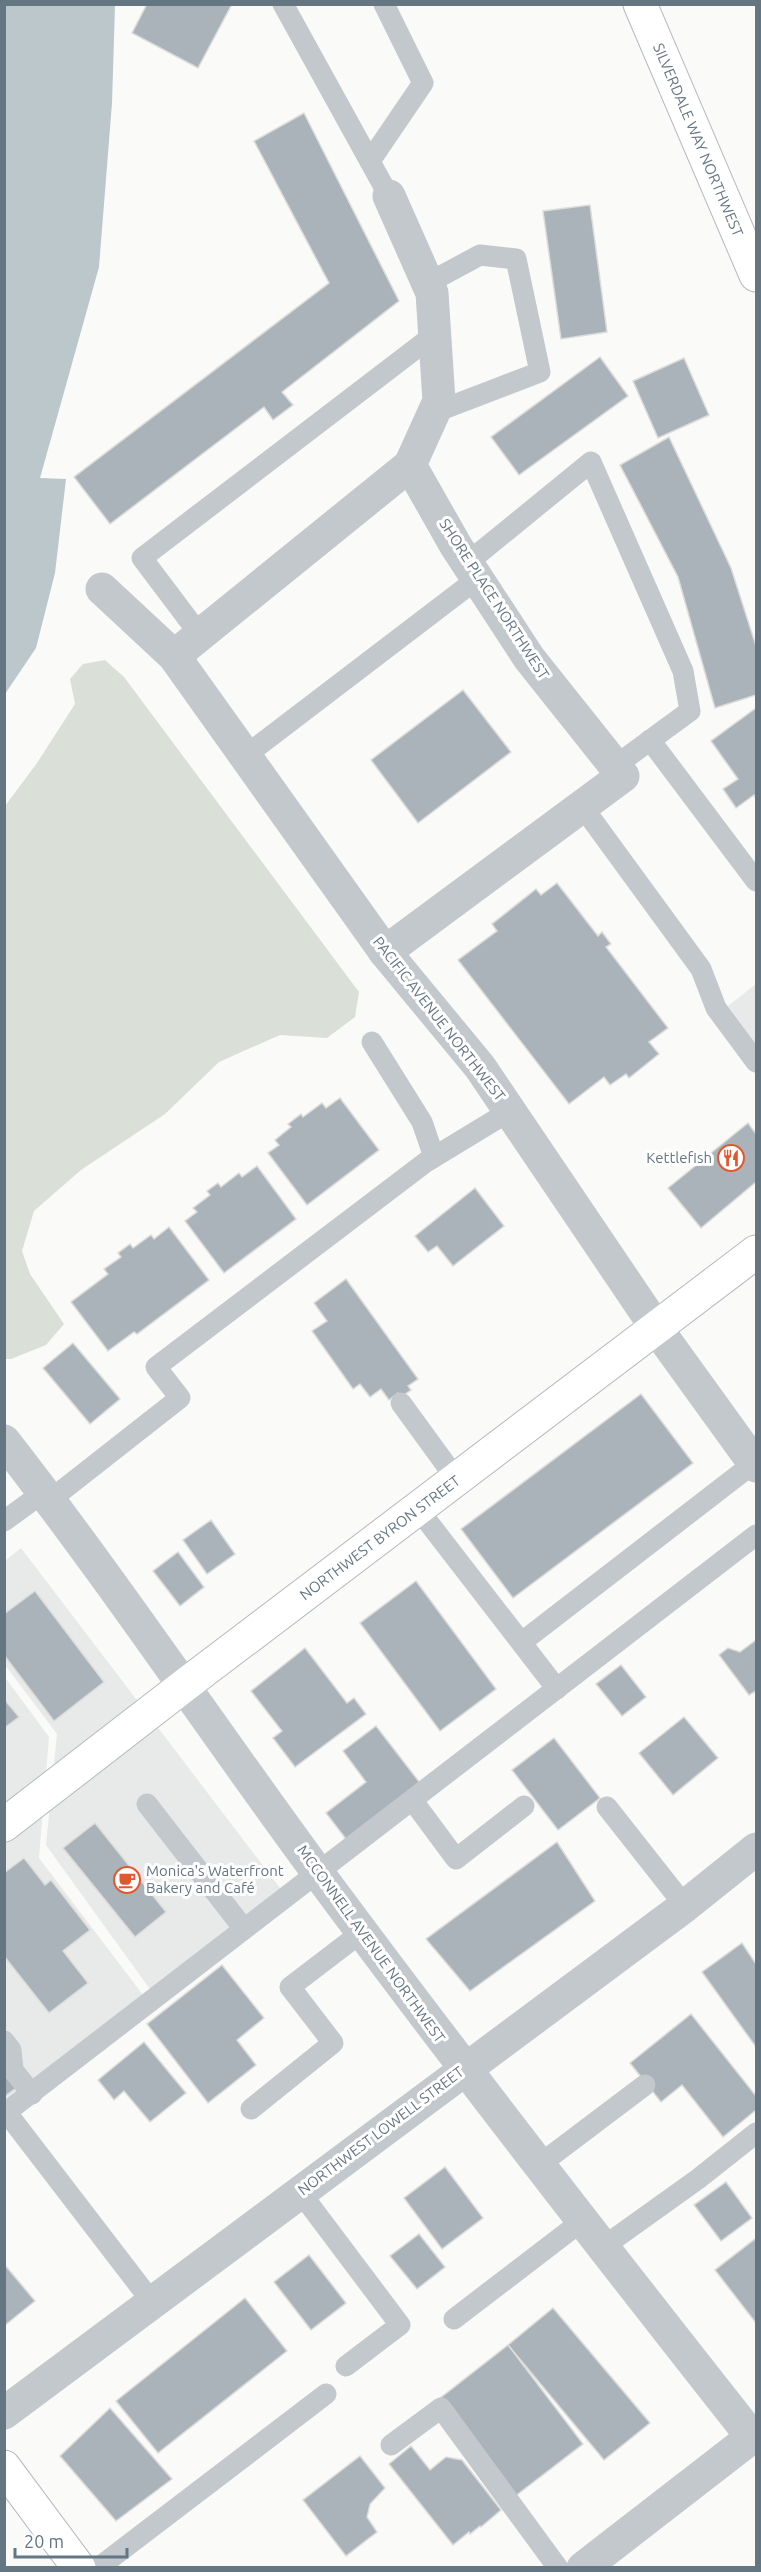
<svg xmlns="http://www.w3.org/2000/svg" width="761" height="2572" font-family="Ubuntu,sans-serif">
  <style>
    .built { fill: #e8e9e9 }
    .green { fill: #dadfd7 }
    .water { fill: #bbc7cb }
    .building { fill: #aab3b9; stroke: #dcdcda; stroke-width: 1.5 }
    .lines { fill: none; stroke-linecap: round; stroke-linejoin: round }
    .secondary-casing { stroke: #b3babf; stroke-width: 35 }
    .lane { stroke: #c3c8cc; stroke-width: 21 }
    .street { stroke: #c3c8cc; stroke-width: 33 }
    .secondary { stroke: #fff; stroke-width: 33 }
    .labels { text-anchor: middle; stroke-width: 6; stroke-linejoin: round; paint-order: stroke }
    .street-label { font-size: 15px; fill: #657683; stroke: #fff }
    .poi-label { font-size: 15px; fill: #657683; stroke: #fff; text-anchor: end }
  </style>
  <rect width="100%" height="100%" fill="#fafaf8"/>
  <!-- built -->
  <g class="built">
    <path d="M 756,984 L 756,1045 L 728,1006 Z"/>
    <path d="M 21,1548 L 290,1901 L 157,1999 L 46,1845 L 57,1734 L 5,1665 L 5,1561 Z"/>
    <path d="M 4,1676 L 49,1737 L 39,1858 L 146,1999 L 4,2108 Z"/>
  </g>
  <!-- green -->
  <path class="green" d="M 105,660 L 124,677 L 359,992 L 355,1017 L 327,1038 L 280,1035 L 219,1062 L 165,1114 L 81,1170 L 34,1211 L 22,1251 L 30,1274 L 64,1324 L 46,1345 L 11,1359 L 5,1359 L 5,806 L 37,763 L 75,704 L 70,679 L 83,664 Z"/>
  <!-- water -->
  <path class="water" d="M 5,4 L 115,5 L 112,103 L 99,267 L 40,478 L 66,479 L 55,573 L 36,648 L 5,694 Z"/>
  <!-- building -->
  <g class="building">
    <path d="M 147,4 L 232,4 L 198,68 L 132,33 Z"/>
    <path d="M 304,113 L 399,301 L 282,392 L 293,405 L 273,420 L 264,407 L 110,524 L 74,477 L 329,283 L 254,141 Z"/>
    <path d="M 590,205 L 607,332 L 561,339 L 543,211 Z"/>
    <path d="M 600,357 L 628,396 L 519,475 L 491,437 Z"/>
    <path d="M 684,358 L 709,415 L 658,438 L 633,381 Z"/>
    <path d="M 669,437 L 731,568 L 756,646 L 756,695 L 715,708 L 678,577 L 620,465 Z"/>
    <path d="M 463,690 L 511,752 L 418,823 L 371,760 Z"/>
    <path d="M 756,708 L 756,799 L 754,795 L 736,808 L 723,789 L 738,779 L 711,741 Z"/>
    <path d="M 557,883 L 598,936 L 602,932 L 611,944 L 606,947 L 668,1028 L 649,1042 L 659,1054 L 629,1078 L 626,1074 L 610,1085 L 604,1077 L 569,1104 L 458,960 L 497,931 L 492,924 L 536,889 L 541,895 Z"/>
    <path d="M 340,1098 L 379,1150 L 307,1205 L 268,1153 L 279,1145 L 275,1140 L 291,1127 L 288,1124 L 301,1114 L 303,1117 L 322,1103 L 326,1108 Z"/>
    <path d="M 748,1123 L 756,1134 L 756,1182 L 701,1228 L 668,1188 Z"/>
    <path d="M 257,1166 L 296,1219 L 224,1273 L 185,1221 L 197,1212 L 193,1208 L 210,1195 L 207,1191 L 218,1183 L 221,1187 L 239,1173 L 242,1177 Z"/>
    <path d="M 475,1188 L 504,1226 L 453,1266 L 437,1246 L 428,1252 L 415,1236 Z"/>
    <path d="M 169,1227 L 209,1280 L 137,1334 L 134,1332 L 108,1351 L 71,1302 L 108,1274 L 104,1269 L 121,1257 L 118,1253 L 130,1244 L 133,1248 L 151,1235 L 154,1239 Z"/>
    <path d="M 346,1279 L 418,1379 L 408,1386 L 411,1390 L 401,1397 L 398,1393 L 389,1400 L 381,1389 L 370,1397 L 360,1384 L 353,1389 L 312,1331 L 327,1321 L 314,1303 Z"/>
    <path d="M 73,1343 L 120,1399 L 90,1424 L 43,1368 Z"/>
    <path d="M 641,1394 L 693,1463 L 513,1598 L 461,1529 Z"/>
    <path d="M 211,1520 L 235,1554 L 207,1574 L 183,1540 Z"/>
    <path d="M 178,1552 L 204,1587 L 180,1606 L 153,1571 Z"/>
    <path d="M 416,1581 L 496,1689 L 440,1731 L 360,1623 Z"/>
    <path d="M 35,1591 L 104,1682 L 54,1721 L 4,1655 L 4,1614 Z"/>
    <path d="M 756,1640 L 756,1691 L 749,1695 L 719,1655 L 728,1648 L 740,1652 Z"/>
    <path d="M 305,1648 L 347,1703 L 354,1698 L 366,1714 L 295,1767 L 273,1738 L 282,1731 L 251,1691 Z"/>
    <path d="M 621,1665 L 646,1697 L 622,1716 L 596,1684 Z"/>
    <path d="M 4,1699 L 19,1717 L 4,1728 Z"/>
    <path d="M 684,1717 L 718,1758 L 673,1795 L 639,1753 Z"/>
    <path d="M 376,1726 L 420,1783 L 346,1839 L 326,1813 L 366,1782 L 343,1751 Z"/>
    <path d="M 554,1738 L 600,1798 L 558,1830 L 512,1770 Z"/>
    <path d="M 95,1823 L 166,1912 L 135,1937 L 63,1848 Z"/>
    <path d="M 557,1842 L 595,1901 L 470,1991 L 426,1939 Z"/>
    <path d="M 24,1858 L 45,1885 L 51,1880 L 90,1930 L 63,1951 L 88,1983 L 49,2013 L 4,1956 L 4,1873 Z"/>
    <path d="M 742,1943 L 756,1964 L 756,2047 L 702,1972 Z"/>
    <path d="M 222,1965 L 264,2018 L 237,2040 L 256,2065 L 208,2103 L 147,2024 Z"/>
    <path d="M 691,2014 L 756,2096 L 756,2110 L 723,2137 L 682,2085 L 661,2102 L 630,2063 Z"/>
    <path d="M 144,2042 L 186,2093 L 150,2122 L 124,2091 L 114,2100 L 98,2080 Z"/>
    <path d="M 4,2074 L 16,2088 L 4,2097 Z"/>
    <path d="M 445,2167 L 483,2218 L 442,2249 L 404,2198 Z"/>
    <path d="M 726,2182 L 752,2218 L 721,2241 L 694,2205 Z"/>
    <path d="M 419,2234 L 445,2267 L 417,2289 L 390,2256 Z"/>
    <path d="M 755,2239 L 756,2242 L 756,2323 L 715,2270 Z"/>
    <path d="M 309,2255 L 346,2303 L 311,2330 L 274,2282 Z"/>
    <path d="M 4,2264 L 35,2301 L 4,2326 Z"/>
    <path d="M 245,2298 L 287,2351 L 158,2453 L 116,2401 Z"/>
    <path d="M 553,2308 L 650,2423 L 604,2460 L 508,2345 Z"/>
    <path d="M 508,2345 L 583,2444 L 514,2497 L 439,2399 Z"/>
    <path d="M 110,2408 L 172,2479 L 116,2521 L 60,2456 Z"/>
    <path d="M 411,2446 L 430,2470 L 446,2457 L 462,2460 L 501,2510 L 481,2527 L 480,2526 L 470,2534 L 469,2532 L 453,2545 L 389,2464 Z"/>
    <path d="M 360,2456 L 385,2488 L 370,2504 L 367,2517 L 377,2532 L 346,2556 L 303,2500 Z"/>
  </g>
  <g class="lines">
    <defs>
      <g id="secondary">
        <path d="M 640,4 L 756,275"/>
        <path d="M 4,1825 L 185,1685 L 756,1252"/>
        <path d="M 4,2467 L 79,2568"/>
      </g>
    </defs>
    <!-- secondary casing -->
    <use href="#secondary" class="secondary-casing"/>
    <!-- lane -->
    <g class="lane">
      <path d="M 283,4 L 389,196"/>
      <path d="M 370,161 L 423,83 L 384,4"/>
      <path d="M 428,283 L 480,255 L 516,259 L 540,372 L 433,413"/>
      <path d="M 467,563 L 591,462 L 683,671 L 690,711 L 615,766"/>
      <path d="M 200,635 L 142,558 L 435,334"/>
      <path d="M 650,740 L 756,881"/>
      <path d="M 245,756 L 477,579"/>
      <path d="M 582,806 L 701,969 L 716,1008 L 756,1062"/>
      <path d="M 372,1042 L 422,1122 L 434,1157"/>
      <path d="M 401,1403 L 457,1480"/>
      <path d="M 50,1500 L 180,1398 L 156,1367 L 426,1162 L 510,1111"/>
      <path d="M 418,1509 L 557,1689"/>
      <path d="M 4,1521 L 44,1492"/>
      <path d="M 522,1642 L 754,1463"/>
      <path d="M 413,1801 L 456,1859 L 524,1806"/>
      <path d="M 147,1804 L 244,1929"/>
      <path d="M 607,1807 L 685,1906"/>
      <path d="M 4,2041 L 11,2050 L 13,2070 L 32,2094"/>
      <path d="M 251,2109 L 333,2043 L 290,1987 L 362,1932"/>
      <path d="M 7,2113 L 152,2302"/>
      <path d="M 4,2114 L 756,1535"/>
      <path d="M 539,2165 L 645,2085"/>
      <path d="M 300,2192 L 400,2325 L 346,2366"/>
      <path d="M 603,2247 L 698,2179 L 756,2133"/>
      <path d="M 454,2319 L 582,2221"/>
      <path d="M 391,2445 L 441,2408 L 558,2568"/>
      <path d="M 98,2568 L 326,2394"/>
    </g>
    <!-- street -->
    <g class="street">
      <path d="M 102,589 L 174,656 L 385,952 L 480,1067 L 657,1329 L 756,1466"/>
      <path d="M 174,656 L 410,465"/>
      <path d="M 385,952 L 623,776 L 529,658 L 456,546 L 410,465 L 439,401 L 432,293 L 389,196"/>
      <path d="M 4,1441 C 115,1583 214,1732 321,1877 C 461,2066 606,2252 752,2437"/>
      <path d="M 4,2413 L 685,1906 L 756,1849"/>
      <path d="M 583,2568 L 756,2434"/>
    </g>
    <!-- secondary -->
    <use href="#secondary" class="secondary"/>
  </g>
  <!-- icons -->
  <defs>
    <symbol id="restaurant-ring" viewBox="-11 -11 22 22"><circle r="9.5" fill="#fff" stroke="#e4572e" stroke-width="1.5"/><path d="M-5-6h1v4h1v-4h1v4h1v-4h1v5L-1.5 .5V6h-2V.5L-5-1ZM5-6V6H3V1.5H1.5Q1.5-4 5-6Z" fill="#e4572e"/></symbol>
    <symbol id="cafe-ring" viewBox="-11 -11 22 22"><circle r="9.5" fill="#fff" stroke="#e4572e" stroke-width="1.5"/><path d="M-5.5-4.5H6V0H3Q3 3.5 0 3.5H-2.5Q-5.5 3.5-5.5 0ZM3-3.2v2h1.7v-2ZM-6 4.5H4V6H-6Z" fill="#e4572e"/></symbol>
  </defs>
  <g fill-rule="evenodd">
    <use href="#restaurant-ring" x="716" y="1143" width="30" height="30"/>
    <use href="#cafe-ring" x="112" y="1865" width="30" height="30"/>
  </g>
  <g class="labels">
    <!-- street labels -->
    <g class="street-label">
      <text transform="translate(698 140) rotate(67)" y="5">SILVERDALE WAY NORTHWEST</text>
      <text transform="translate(494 599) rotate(57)" y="5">SHORE PLACE NORTHWEST</text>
      <text transform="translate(439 1019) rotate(52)" y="5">PACIFIC AVENUE NORTHWEST</text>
      <text transform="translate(380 1538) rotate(-37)" y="5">NORTHWEST BYRON STREET</text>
      <text transform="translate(371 1944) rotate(54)" y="5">MCCONNELL AVENUE NORTHWEST</text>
      <text transform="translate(381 2131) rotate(-37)" y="5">NORTHWEST LOWELL STREET</text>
    </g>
    <!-- poi labels -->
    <g class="poi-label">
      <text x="712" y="1163">Kettlefish</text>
      <text x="146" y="1876" text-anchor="start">Monica's Waterfront<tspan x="146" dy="17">Bakery and Café</tspan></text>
    </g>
  </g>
  <!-- border -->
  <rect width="761" height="2572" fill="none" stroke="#657683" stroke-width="12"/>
  <!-- scale -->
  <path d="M15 2548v9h112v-9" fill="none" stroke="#657683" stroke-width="3"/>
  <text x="24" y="2548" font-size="18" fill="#657683" stroke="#ffffff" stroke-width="4.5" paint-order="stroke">20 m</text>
</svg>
